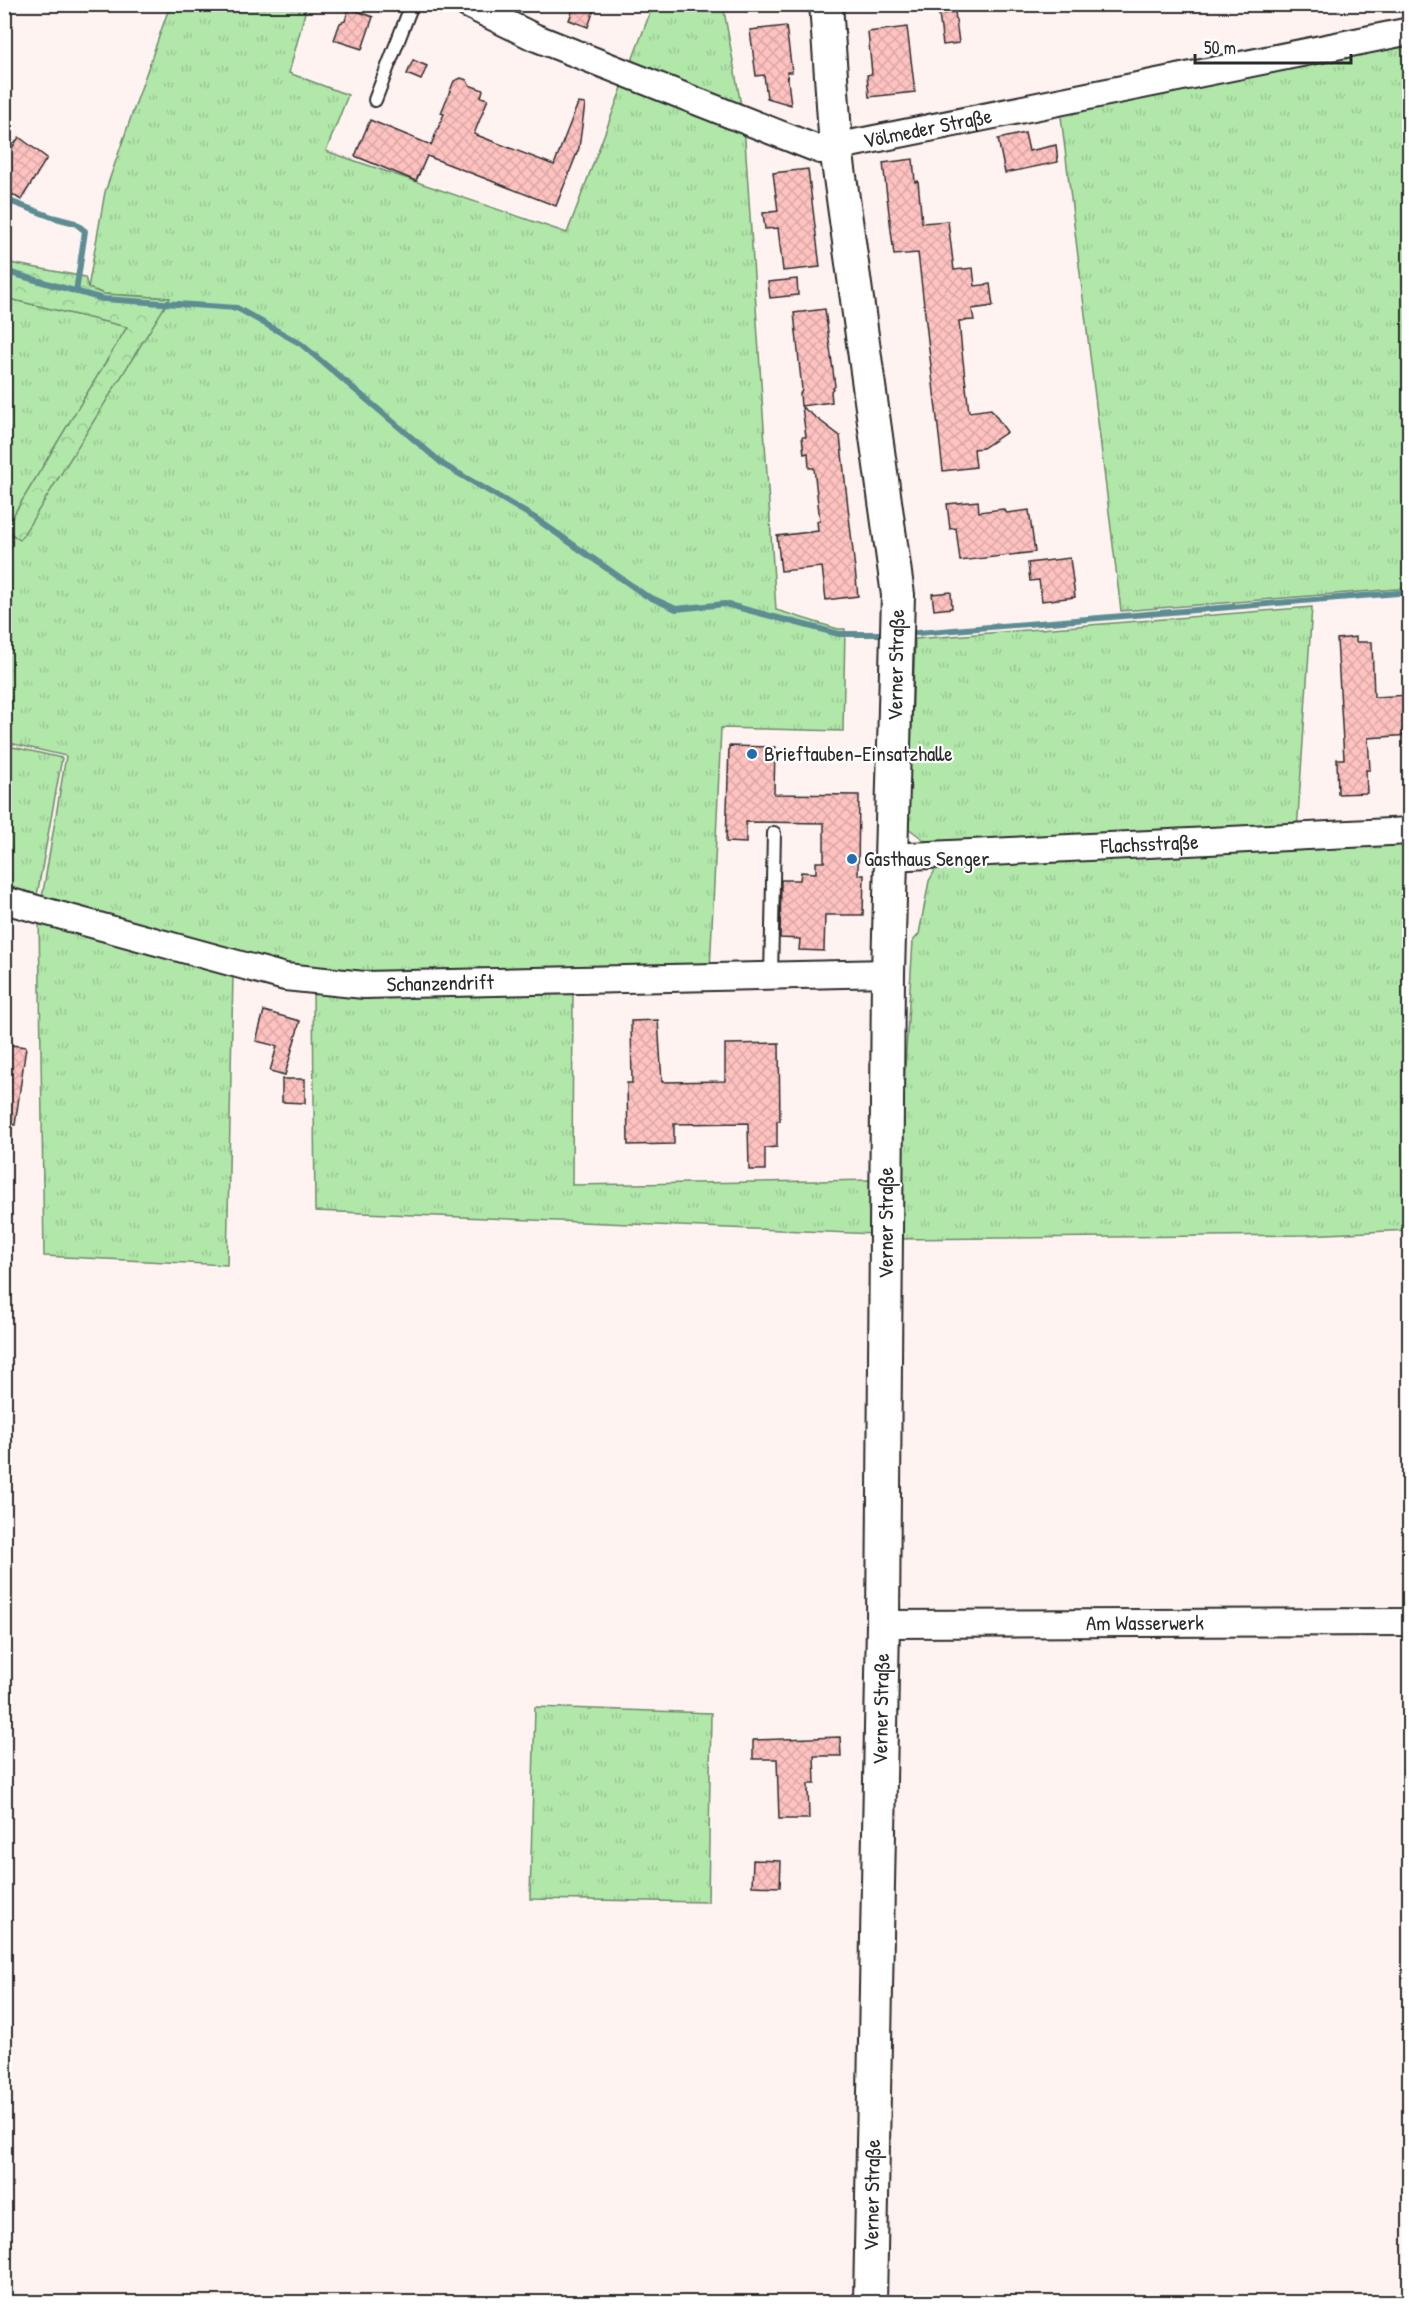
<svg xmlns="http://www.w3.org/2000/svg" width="1414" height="2307" font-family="'Patrick Hand',sans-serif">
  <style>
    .grass { fill: url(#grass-tufts); stroke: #6e8a6a; stroke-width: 1.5 }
    .forest { fill: url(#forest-crowns); stroke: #6e8a6a; stroke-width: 1.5 }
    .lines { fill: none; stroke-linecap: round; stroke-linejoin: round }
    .stream { stroke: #5d8d93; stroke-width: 6 }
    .building { fill: url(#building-cross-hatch); stroke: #2b2b2b; stroke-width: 1.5 }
    .service-casing { stroke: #2b2b2b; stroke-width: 16 }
    .minor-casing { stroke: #2b2b2b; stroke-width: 30 }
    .tertiary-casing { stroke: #2b2b2b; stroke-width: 36 }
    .service { stroke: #fff; stroke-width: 12 }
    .minor { stroke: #fff; stroke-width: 26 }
    .tertiary { stroke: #fff; stroke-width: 32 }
    .poi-dot { fill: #1f6fb2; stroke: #fff; stroke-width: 2 }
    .labels { text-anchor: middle; stroke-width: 4.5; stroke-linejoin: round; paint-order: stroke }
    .street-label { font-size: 21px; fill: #2b2b2b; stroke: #fff }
    .poi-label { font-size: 21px; fill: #2b2b2b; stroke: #fff; text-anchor: start }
  </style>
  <defs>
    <pattern id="grass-tufts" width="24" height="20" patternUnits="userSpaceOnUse" patternTransform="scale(1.5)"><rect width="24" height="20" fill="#b1e8aa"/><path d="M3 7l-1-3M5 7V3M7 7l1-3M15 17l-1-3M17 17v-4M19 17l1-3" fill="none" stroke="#98c792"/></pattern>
    <pattern id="forest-crowns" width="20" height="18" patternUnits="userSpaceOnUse" patternTransform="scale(1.5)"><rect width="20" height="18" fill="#b1e8aa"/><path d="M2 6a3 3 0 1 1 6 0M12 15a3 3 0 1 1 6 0" fill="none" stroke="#98c792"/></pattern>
    <pattern id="building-cross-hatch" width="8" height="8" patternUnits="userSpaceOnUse" patternTransform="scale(1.5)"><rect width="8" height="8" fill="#fec2c0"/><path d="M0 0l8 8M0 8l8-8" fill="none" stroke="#daa7a5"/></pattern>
  </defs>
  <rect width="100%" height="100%" fill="#fff3f2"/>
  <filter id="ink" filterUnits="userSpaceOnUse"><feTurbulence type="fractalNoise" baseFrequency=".0167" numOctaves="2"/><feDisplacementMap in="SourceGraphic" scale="12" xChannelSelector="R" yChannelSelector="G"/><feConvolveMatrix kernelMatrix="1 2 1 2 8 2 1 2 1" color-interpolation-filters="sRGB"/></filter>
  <g filter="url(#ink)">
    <!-- grass -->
    <g class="grass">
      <path d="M 170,5 L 307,5 L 289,73 L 348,95 L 326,151 L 567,233 L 626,77 L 744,125 L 776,610 L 838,629 L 845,629 L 843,731 L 721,728 L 710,971 L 303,976 L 41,904 L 66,756 L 5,742 L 4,530 L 19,539 L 169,298 L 104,294 L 88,288 L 105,192 Z"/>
      <path d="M 653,5 L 723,5 L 742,111 L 630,66 Z"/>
      <path d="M 1409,46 L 1409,588 L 1121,611 L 1060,108 Z"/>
      <path d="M 5,298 L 128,327 L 5,529 Z"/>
      <path d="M 1312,607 L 1297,831 L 935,848 L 908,828 L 915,639 Z"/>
      <path d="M 4,745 L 62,758 L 36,901 L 5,893 Z"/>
      <path d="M 1409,840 L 1409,1230 L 1306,1235 L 894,1239 L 913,941 L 919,934 L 929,881 L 938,865 Z"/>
      <path d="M 39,918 L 233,975 L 227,1265 L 44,1256 Z"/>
      <path d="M 573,987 L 572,1185 L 875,1180 L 875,1234 L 315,1211 L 313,991 Z"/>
      <path d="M 535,1707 L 711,1713 L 708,1902 L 530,1899 Z"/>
    </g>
    <!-- forest -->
    <path class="forest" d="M 5,262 L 85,277 L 88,288 L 104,294 L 170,298 L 20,540 L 5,529 L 127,327 L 5,298 Z"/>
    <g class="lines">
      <!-- stream -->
      <g class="stream">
        <path d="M 12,202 L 52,217 L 75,223 L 85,231 L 76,292"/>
        <path d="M 4,271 L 103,299 L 237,308 L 301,344 L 444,465 L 535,518 L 645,595 L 676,609 L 725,604 L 839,634 L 887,634"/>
        <path d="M 906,634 L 1410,592"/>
      </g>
    </g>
    <!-- building -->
    <g class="building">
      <path d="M 575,4 L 596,4 L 588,27 L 569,20 Z"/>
      <path d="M 349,8 L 373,17 L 362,49 L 334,40 L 340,23 L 345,21 Z"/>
      <path d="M 955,12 L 959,43 L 943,45 L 939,14 Z"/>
      <path d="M 786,26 L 792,72 L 787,72 L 791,105 L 767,98 L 764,75 L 756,76 L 750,30 Z"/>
      <path d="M 907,27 L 915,92 L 869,97 L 867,75 L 872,74 L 868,32 Z"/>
      <path d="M 413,60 L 427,66 L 421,80 L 407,74 Z"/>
      <path d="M 461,78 L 467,80 L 469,85 L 483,90 L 481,97 L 488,99 L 474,134 L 554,165 L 578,103 L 585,104 L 579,148 L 556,206 L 427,156 L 416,181 L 355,156 L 370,120 L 431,145 L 444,114 L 441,113 L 454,81 Z"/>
      <path d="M 1025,133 L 1029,151 L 1056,145 L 1058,162 L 1005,173 L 998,139 Z"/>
      <path d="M 19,137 L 47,158 L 21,200 L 4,189 L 4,160 Z"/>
      <path d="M 913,159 L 915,182 L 918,181 L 922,223 L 948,221 L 954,270 L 973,268 L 975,286 L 990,284 L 993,306 L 972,309 L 974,320 L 959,321 L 962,352 L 969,412 L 991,409 L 1007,432 L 983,448 L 974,449 L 976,467 L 943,471 L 918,253 L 894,255 L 883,163 Z"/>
      <path d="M 808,169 L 820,267 L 783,271 L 778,228 L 765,229 L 763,213 L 778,211 L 773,173 Z"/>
      <path d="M 797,279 L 798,295 L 770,298 L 768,282 Z"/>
      <path d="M 825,309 L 835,386 L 831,391 L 832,402 L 801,406 L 800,394 L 802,390 L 794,313 Z"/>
      <path d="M 802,407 L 840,436 L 858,596 L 826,600 L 822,567 L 781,571 L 777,536 L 818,531 L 817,521 L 820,521 L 814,468 L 809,468 L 808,453 L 804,454 L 802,437 L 806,437 Z"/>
      <path d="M 978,501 L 979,512 L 1003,509 L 1007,513 L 1029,510 L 1035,552 L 960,561 L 956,528 L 950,529 L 947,504 Z"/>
      <path d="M 1070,558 L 1075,597 L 1042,601 L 1039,580 L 1030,581 L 1028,563 Z"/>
      <path d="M 951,592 L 952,608 L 934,610 L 932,594 Z"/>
      <path d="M 1356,637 L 1356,642 L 1372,642 L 1374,697 L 1410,695 L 1410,735 L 1368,738 L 1370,770 L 1366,770 L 1367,793 L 1338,794 L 1337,759 L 1344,759 L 1337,639 Z"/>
      <path d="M 729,746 L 775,747 L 774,794 L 859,795 L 858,875 L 864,875 L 863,915 L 825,915 L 824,951 L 799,950 L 800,939 L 780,938 L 781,880 L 800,880 L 801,872 L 816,873 L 816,862 L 824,862 L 824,823 L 746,822 L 746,843 L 726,842 Z"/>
      <path d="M 264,1011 L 300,1021 L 285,1075 L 270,1071 L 277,1046 L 256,1041 Z"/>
      <path d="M 658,1020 L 662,1082 L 725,1081 L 725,1044 L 779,1043 L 780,1121 L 777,1121 L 777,1147 L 765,1148 L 765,1170 L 749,1170 L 748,1123 L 674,1124 L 674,1144 L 628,1145 L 627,1083 L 632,1083 L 631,1021 Z"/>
      <path d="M 4,1044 L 26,1047 L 15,1125 L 4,1124 Z"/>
      <path d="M 282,1079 L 305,1079 L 305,1103 L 282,1102 Z"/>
      <path d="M 840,1737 L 841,1756 L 814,1756 L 815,1784 L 808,1784 L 809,1819 L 779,1819 L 777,1759 L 753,1759 L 753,1740 Z"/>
      <path d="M 753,1860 L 781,1861 L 780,1887 L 752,1886 Z"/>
    </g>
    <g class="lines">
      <defs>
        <g id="service">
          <path d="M 375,100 L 412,4"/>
          <path d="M 771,976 L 774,833"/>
        </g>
        <g id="minor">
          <path id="s1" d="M 467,4 L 534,37 L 820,150 L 1410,31"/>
          <path id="s2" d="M 890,857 L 1410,831"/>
          <path id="s3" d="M 4,900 L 285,977 L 364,985 L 888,973"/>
          <path id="s4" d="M 883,1624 L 1410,1622"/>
        </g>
        <path id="tertiary" d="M 826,4 L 836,148 L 898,595 L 888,973 L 883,1624 L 870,2302"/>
      </defs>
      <!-- service casing -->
      <use href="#service" class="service-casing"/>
      <!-- minor casing -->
      <use href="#minor" class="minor-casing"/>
      <!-- tertiary casing -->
      <use href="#tertiary" class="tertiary-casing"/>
      <!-- service -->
      <use href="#service" class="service"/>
      <!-- minor -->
      <use href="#minor" class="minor"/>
      <!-- tertiary -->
      <use href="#tertiary" class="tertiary"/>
    </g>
  </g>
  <!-- markers -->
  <g class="poi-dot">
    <circle cx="752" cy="754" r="6"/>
    <circle cx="852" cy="859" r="6"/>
  </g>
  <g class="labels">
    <!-- street labels -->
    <g class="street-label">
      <text dy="7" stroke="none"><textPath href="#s1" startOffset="492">Völmeder Straße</textPath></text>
      <text transform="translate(896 665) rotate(-89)" y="7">Verner Straße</text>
      <text dy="7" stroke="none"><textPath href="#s2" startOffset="260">Flachsstraße</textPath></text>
      <text dy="7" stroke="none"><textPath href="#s3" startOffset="447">Schanzendrift</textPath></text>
      <text transform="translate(886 1223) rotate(-90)" y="7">Verner Straße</text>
      <text dy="7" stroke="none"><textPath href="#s4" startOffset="262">Am Wasserwerk</textPath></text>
      <text transform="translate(881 1709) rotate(-89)" y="7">Verner Straße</text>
      <text transform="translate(872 2195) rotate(-89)" y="7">Verner Straße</text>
    </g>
    <!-- poi labels -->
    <g class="poi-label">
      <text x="764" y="761">Brieftauben-Einsatzhalle</text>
      <text x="864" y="866">Gasthaus Senger</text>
    </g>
  </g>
  <!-- margin -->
  <rect width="1414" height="2307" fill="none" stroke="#fff" stroke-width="24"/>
  <rect x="12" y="12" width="1390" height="2283" fill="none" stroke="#2b2b2b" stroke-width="2" filter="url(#ink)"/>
  <!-- scale -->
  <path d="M1195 54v9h156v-9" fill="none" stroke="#2b2b2b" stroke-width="3"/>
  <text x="1204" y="54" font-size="18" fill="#2b2b2b" stroke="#ffffff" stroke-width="4.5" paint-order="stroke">50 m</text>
</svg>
